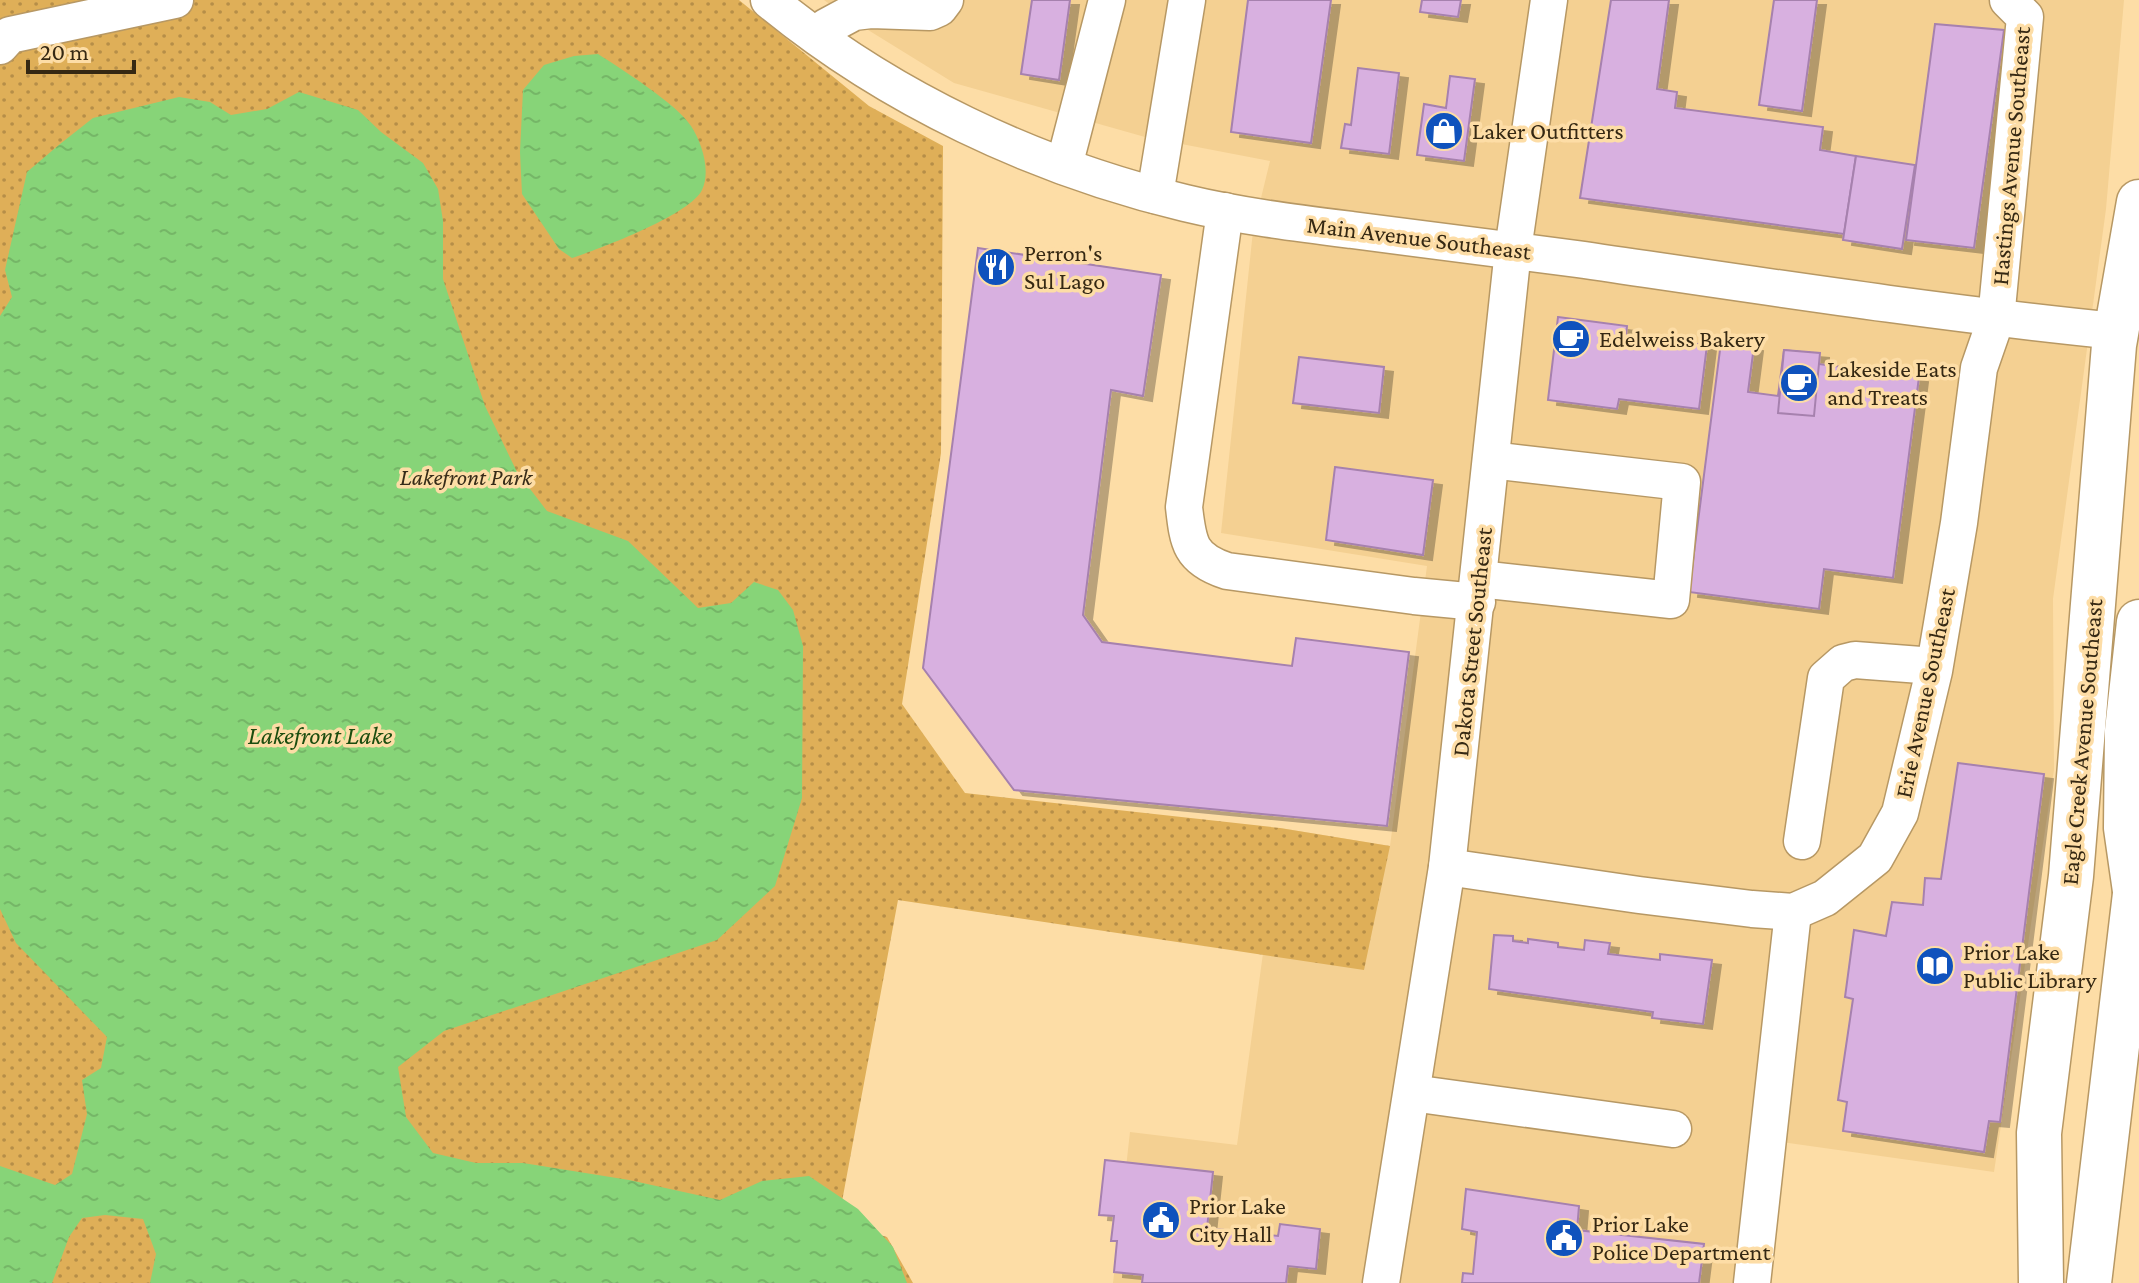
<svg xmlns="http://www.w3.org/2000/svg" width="2139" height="1283" font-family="'Crimson Pro',serif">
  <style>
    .built { fill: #f4d092 }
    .park { fill: url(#park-dots) }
    .water { fill: url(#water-ripples) }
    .building { fill: #d8b0e0; stroke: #a681ae; stroke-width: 2; filter: url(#shadow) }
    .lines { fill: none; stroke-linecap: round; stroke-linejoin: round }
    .minor-casing { stroke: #b79864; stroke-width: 39 }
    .major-casing { stroke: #b79864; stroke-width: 47 }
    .minor { stroke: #fff; stroke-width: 36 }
    .major { stroke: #fff; stroke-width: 44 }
    .labels { text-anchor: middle; stroke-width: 7; stroke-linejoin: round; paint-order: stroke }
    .poi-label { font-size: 24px; fill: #352813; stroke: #fddda6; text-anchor: start }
    .street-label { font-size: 24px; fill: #352813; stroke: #fddda6 }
    .park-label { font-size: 24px; font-style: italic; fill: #362b18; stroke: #fddda6 }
    .water-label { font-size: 26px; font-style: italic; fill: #1b4d0f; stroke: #fddda6 }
  </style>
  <defs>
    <pattern id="park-dots" width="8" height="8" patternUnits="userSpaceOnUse" patternTransform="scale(2)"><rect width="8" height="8" fill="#dfaf58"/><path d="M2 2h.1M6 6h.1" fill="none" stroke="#b68e48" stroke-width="1.8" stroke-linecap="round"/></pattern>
    <pattern id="water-ripples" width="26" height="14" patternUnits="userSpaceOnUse" patternTransform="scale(2)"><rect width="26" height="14" fill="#87d478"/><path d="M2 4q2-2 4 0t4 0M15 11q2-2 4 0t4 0" fill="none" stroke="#75b667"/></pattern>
    <filter id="shadow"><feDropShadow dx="9" dy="5" stdDeviation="0" flood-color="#0004"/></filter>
  </defs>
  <rect width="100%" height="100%" fill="#fddda6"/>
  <!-- built -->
  <path class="built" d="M 824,0 L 2124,0 L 2106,209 L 2053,599 L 2054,770 L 1994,1172 L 1768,1140 L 1747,1283 L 1113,1283 L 1130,1132 L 1237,1145 L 1280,828 L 1390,846 L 1427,566 L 1221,533 L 1253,231 L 1270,161 L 1145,137 L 954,83 L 847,17 Z"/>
  <!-- park -->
  <path class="park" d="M 0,0 L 739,0 L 869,106 L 943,146 L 941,453 L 902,704 L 965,793 L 1280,828 L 1390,846 L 1364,970 L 898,900 L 838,1223 L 887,1237 L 913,1283 L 0,1283 Z"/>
  <!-- water -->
  <g class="water">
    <path d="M 598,54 C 620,68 678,105 691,126 C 702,143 711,171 702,190 C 690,215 599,249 572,258 L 559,249 L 522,194 L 520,152 L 523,90 L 544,65 L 574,56 Z"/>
    <path d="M 299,92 L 358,110 L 381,132 L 423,163 L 438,189 L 443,221 L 443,279 L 485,406 L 517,472 L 547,511 L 628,541 L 698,608 L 731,603 L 754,582 L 778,590 L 793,610 L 803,646 L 802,798 L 775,886 L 717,940 L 444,1031 L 398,1067 L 406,1117 L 433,1153 L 476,1163 L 523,1163 L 629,1180 L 720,1200 L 762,1181 L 809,1176 L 858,1209 L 893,1247 L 907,1283 L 150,1283 L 156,1254 L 143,1219 L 105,1215 L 82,1218 L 69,1237 L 52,1283 L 0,1283 L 0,1166 L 55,1185 L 72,1174 L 87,1114 L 82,1080 L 101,1068 L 107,1037 L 16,943 L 0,909 L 0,316 L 12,297 L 5,270 L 27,172 L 60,144 L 93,118 L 179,97 L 210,102 L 231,115 L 267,109 Z"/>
  </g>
  <!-- building -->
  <g class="building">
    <path d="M 1032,0 L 1070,0 L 1059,80 L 1021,74 Z"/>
    <path d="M 1248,0 L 1331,0 L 1311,143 L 1231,132 Z"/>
    <path d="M 1422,0 L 1461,0 L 1458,17 L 1420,12 Z"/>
    <path d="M 1611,0 L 1669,0 L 1657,89 L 1677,92 L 1675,108 L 1823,127 L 1820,150 L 1856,156 L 1844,234 L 1580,198 Z"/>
    <path d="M 1774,0 L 1817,0 L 1802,111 L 1759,105 Z"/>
    <path d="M 1935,24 L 2004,30 L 1974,248 L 1906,240 Z"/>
    <path d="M 1358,68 L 1399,73 L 1389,154 L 1341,148 L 1345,124 L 1351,125 Z"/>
    <path d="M 1450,76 L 1475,79 L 1464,161 L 1417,155 L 1424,104 L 1446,108 Z"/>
    <path d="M 1856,156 L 1915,165 L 1902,249 L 1843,240 Z"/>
    <path d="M 978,248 L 1161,275 L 1143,396 L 1111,390 L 1083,615 L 1102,642 L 1292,666 L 1296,638 L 1409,652 L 1387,826 L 1014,790 L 923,668 Z"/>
    <path d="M 1558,317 L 1627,326 L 1626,335 L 1707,345 L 1699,409 L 1619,399 L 1617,409 L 1548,400 Z"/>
    <path d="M 1721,342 L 1754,346 L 1748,392 L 1778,396 L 1784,350 L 1819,354 L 1818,364 L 1919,377 L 1893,578 L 1824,569 L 1819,609 L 1689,592 Z"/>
    <path d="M 1784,350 L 1820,353 L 1814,416 L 1778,413 Z"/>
    <path d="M 1299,357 L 1384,367 L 1379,413 L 1293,403 Z"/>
    <path d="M 1335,467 L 1433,480 L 1423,555 L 1326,540 Z"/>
    <path d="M 1958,763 L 2044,774 L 2000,1122 L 1989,1121 L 1984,1152 L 1843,1131 L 1847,1102 L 1838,1100 L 1853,999 L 1845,997 L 1854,930 L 1886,936 L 1892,902 L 1923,905 L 1925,878 L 1941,879 Z"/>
    <path d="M 1494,935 L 1513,936 L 1513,941 L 1528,943 L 1528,939 L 1558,943 L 1558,947 L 1584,950 L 1585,940 L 1610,943 L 1608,954 L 1660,960 L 1660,954 L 1712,960 L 1703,1024 L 1652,1018 L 1653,1012 L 1489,989 Z"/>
    <path d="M 1105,1160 L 1213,1172 L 1207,1228 L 1278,1236 L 1280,1224 L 1320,1229 L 1316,1269 L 1288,1266 L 1286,1283 L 1142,1283 L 1143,1275 L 1114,1272 L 1117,1241 L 1111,1241 L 1114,1216 L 1099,1215 Z"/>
    <path d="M 1466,1189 L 1579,1206 L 1577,1230 L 1704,1244 L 1699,1283 L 1462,1283 L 1463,1273 L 1473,1274 L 1477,1232 L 1462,1229 Z"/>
  </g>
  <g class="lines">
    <defs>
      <g id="minor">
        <path d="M 769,0 C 888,98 1035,167 1185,203 C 1239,216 1296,223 1352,230 C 1427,239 1502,249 1577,259 C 1756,285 1936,313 2116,331"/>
        <path d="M 817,36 L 826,27 L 854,12 L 871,10 L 930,12 L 939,8 L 945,0"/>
        <path d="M 0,46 L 10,35 L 175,0"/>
        <path d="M 1064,166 L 1107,0"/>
        <path d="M 1155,195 L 1187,0"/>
        <path d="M 1225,211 L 1184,507 C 1188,543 1190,559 1227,571 L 1414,596 L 1477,602"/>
        <path d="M 1479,579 L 1671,600 L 1682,482 L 1491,460"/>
        <path d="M 1802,841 L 1826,678 L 1843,663 L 1855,660 L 1934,666"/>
        <path d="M 1447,867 L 1639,895 L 1752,909 L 1793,912 L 1825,898 L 1875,858 L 1900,813 L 1934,671 L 1959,523 L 1979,368 L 1996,319 L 2025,17 L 2008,0"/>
        <path d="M 1412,1093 L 1673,1129"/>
        <path d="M 1381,1283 L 1447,867 L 1513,250 L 1549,0"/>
        <path d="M 1752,1283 L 1793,912"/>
      </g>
      <g id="major">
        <path d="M 2135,891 L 2126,828 L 2127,731 L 2139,622"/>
        <path d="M 2041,1283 L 2039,1133 L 2071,876 L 2114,345 L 2139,202"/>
        <path d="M 2089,1283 L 2139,860"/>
      </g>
    </defs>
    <!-- minor casing -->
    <use href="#minor" class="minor-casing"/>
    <!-- major casing -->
    <use href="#major" class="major-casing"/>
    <!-- minor -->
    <use href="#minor" class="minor"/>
    <!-- major -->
    <use href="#major" class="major"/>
  </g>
  <!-- icons -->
  <defs>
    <symbol id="shop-disc" viewBox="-11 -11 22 22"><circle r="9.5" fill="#0f52bd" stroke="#fddda6"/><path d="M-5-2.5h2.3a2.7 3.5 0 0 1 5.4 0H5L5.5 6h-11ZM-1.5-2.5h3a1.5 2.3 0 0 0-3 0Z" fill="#fff"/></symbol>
    <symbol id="restaurant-disc" viewBox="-11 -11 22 22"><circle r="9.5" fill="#0f52bd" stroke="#fddda6"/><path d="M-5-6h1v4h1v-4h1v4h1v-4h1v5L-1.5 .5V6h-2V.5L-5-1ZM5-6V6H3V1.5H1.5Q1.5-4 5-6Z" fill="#fff"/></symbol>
    <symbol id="cafe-disc" viewBox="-11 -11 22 22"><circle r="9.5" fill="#0f52bd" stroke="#fddda6"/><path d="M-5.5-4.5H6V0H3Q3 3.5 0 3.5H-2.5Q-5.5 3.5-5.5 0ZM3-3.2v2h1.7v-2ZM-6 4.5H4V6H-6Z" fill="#fff"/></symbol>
    <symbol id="library-disc" viewBox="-11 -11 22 22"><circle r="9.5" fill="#0f52bd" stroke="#fddda6"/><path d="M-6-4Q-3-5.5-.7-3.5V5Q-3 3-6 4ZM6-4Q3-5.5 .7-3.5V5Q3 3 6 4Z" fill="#fff"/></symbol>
    <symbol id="civic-disc" viewBox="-11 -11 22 22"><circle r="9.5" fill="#0f52bd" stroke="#fddda6"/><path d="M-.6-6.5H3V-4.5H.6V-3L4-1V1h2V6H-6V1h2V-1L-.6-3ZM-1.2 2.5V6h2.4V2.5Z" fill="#fff"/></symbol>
  </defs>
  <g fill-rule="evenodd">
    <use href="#shop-disc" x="1422" y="109" width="44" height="44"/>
    <use href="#restaurant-disc" x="974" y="245" width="44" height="44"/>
    <use href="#cafe-disc" x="1549" y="317" width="44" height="44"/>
    <use href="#cafe-disc" x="1777" y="361" width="44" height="44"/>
    <use href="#library-disc" x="1913" y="944" width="44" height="44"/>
    <use href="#civic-disc" x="1139" y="1198" width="44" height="44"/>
    <use href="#civic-disc" x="1542" y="1216" width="44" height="44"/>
  </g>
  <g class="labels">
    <!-- poi labels -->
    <g class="poi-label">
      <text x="1472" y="139">Laker Outfitters</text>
      <text x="1024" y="261">Perron's<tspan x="1024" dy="28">Sul Lago</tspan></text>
      <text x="1599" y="347">Edelweiss Bakery</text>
      <text x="1827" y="377">Lakeside Eats<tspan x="1827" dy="28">and Treats</tspan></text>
      <text x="1963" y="960">Prior Lake<tspan x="1963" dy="28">Public Library</tspan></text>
      <text x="1189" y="1214">Prior Lake<tspan x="1189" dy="28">City Hall</tspan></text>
      <text x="1592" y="1232">Prior Lake<tspan x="1592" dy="28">Police Department</tspan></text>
    </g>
    <!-- street labels -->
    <g class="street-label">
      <text transform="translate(2011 156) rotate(-85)" y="8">Hastings Avenue Southeast</text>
      <text transform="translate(1419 238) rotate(7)" y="8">Main Avenue Southeast</text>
      <text transform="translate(1472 642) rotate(-84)" y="8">Dakota Street Southeast</text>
      <text transform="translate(1925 693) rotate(-78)" y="8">Erie Avenue Southeast</text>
      <text transform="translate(2082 742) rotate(-85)" y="8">Eagle Creek Avenue Southeast</text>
    </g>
    <!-- park labels -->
    <g class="park-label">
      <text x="466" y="485">Lakefront Park</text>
    </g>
    <!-- water labels -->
    <g class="water-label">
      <text x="320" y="744">Lakefront Lake</text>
    </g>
  </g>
  <!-- scale -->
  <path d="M28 60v12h106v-12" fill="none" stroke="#352813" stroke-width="4"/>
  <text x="40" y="60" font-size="24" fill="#352813" stroke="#fddda6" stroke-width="6" paint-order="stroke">20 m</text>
</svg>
